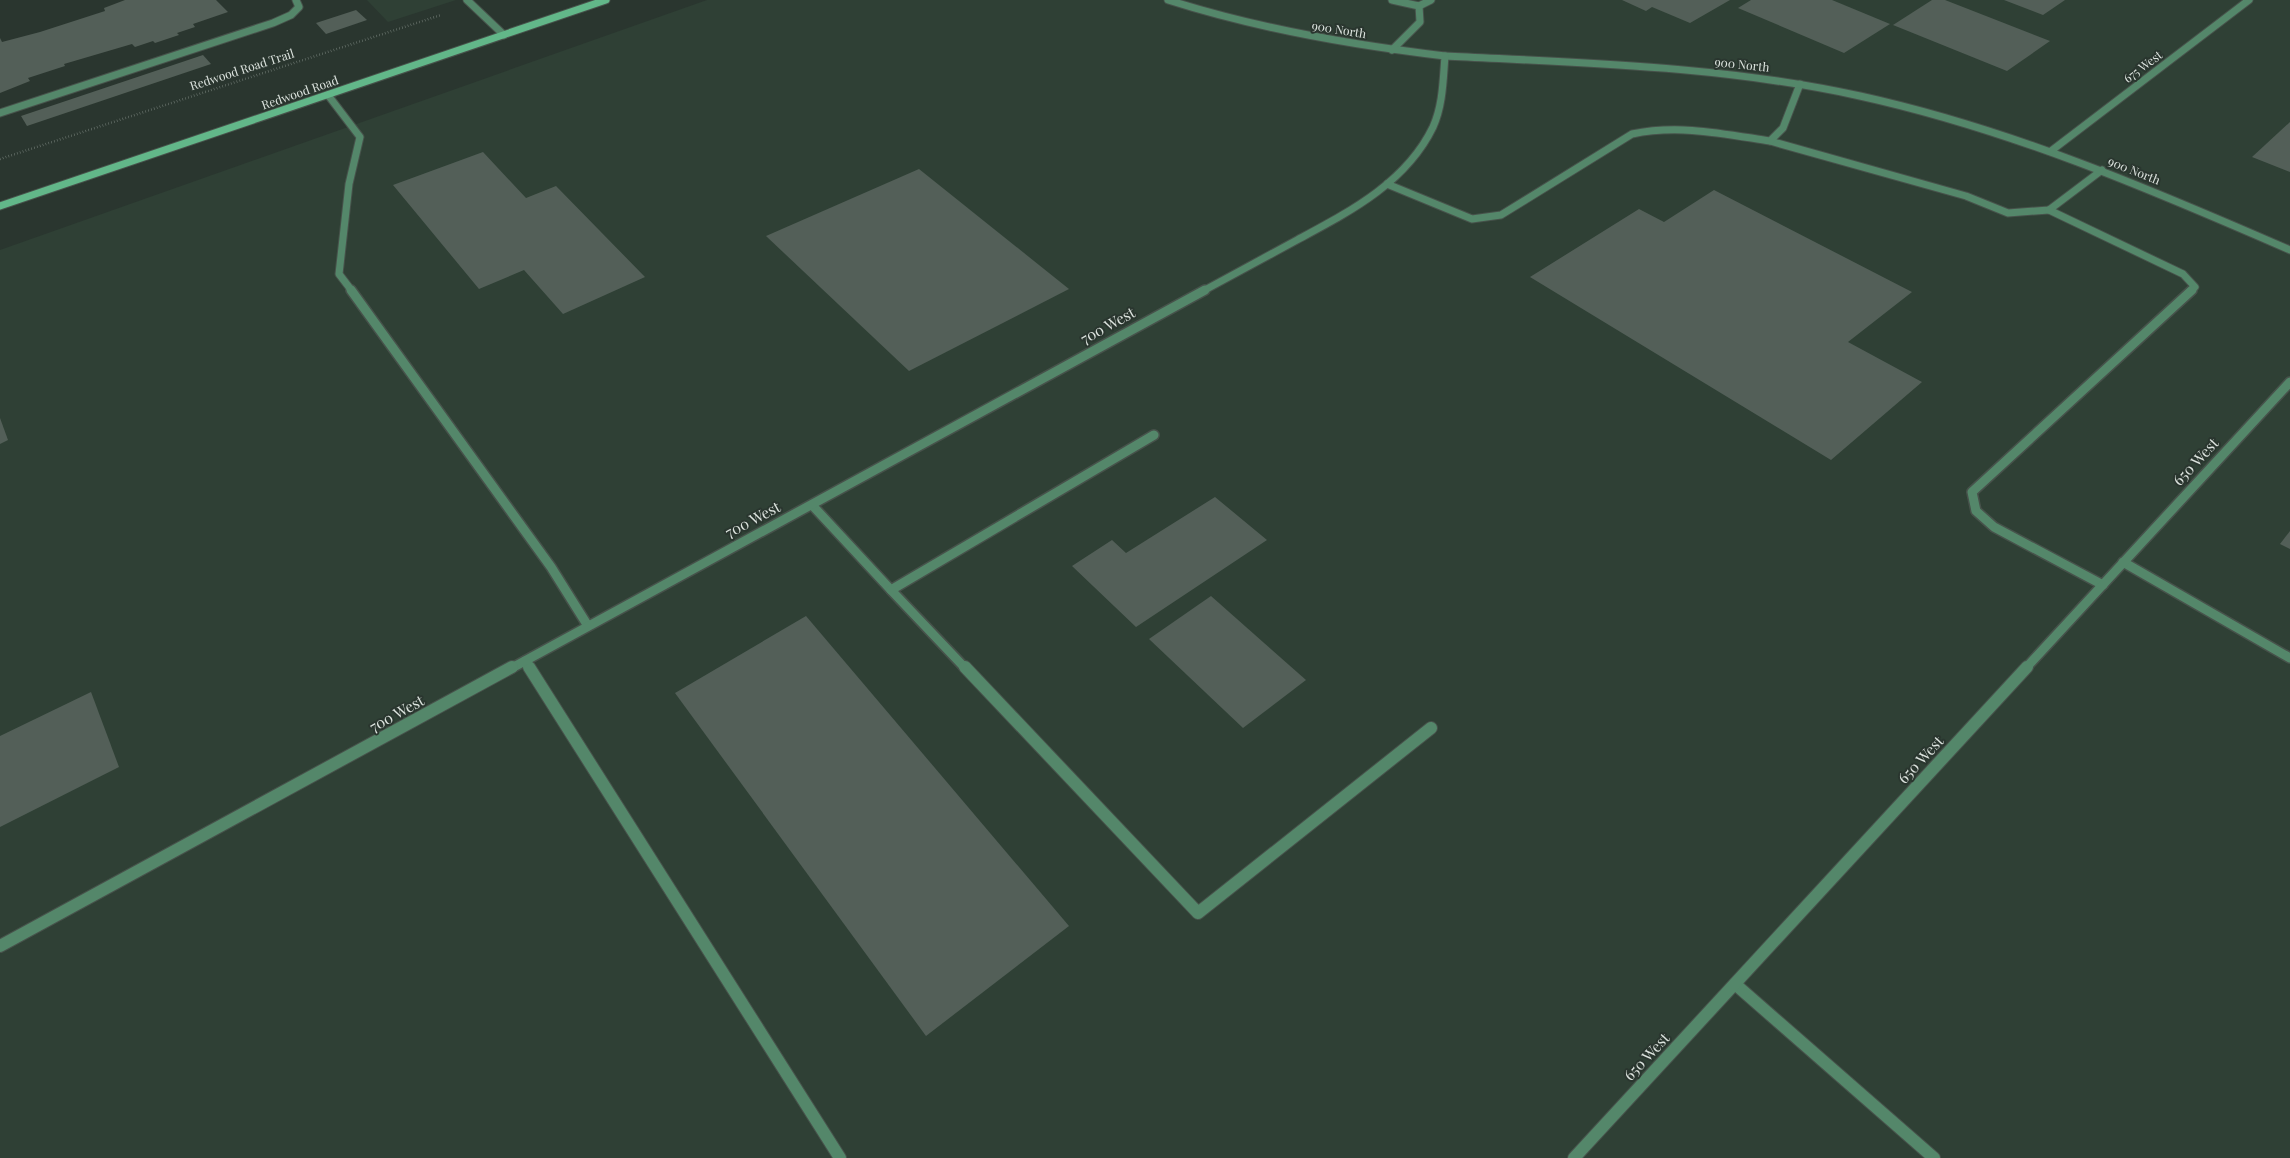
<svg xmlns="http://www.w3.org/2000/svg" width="2290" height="1158" font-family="'Playfair Display',serif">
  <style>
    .built { fill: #2f4035 }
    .building { fill: #535f58 }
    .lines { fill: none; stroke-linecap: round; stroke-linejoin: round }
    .service-far2-casing { stroke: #47524b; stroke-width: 9 }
    .service-far1-casing { stroke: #47524b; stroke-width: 12 }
    .service-casing { stroke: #47524b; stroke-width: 14 }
    .minor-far2-casing { stroke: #47524b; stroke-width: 9 }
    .minor-far1-casing { stroke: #47524b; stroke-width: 12 }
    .minor-casing { stroke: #47524b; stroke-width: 14 }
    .tertiary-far2-casing { stroke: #47524b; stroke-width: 9 }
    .tertiary-far1-casing { stroke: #47524b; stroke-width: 12 }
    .tertiary-casing { stroke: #47524b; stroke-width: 14 }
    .secondary-casing { stroke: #47524b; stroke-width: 9 }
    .path { stroke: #7d8780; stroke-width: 2.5; stroke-dasharray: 0.5 2.5; stroke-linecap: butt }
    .service-far2 { stroke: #54876a; stroke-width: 7 }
    .service-far1 { stroke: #54876a; stroke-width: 9 }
    .service { stroke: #54876a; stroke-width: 12 }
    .minor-far2 { stroke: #54876a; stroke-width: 7 }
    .minor-far1 { stroke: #54876a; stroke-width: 9 }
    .minor { stroke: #54876a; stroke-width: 12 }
    .tertiary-far2 { stroke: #54876a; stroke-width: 7 }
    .tertiary-far1 { stroke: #54876a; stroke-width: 9 }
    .tertiary { stroke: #54876a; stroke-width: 12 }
    .secondary { stroke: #62b789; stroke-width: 7 }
    .labels { text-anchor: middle; stroke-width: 4; stroke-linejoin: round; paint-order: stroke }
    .far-street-label { font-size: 12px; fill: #dde4df; stroke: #2a362f }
    .street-label { font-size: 15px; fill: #dde4df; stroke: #2a362f }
  </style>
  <rect width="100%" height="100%" fill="#2a362f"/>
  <!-- built -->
  <g class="built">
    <path d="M 367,0 L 456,0 L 388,22 Z"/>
    <path d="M 707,0 L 2290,0 L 2290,1158 L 0,1158 L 0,250 Z"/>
  </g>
  <!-- building -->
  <g class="building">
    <path d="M 125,0 L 216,0 L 228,12 L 193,24 L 195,27 L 177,33 L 179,35 L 155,43 L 153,41 L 135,47 L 132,44 L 64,64 L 65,66 L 28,78 L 30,81 L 0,93 L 0,38 L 2,42 L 40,32 L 105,11 L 104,8 Z"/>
    <path d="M 1622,0 L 1730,0 L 1690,23 L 1652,7 L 1646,11 Z"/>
    <path d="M 1751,0 L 1832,0 L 1890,24 L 1844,53 L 1738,8 Z"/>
    <path d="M 1932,0 L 1945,0 L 2050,41 L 2007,71 L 1893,25 Z"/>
    <path d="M 2004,0 L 2065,0 L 2043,15 Z"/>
    <path d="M 356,10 L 367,20 L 326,34 L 316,23 Z"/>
    <path d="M 203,55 L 211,64 L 27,126 L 21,116 Z"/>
    <path d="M 2290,122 L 2290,172 L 2252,157 Z"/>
    <path d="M 483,152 L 526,198 L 556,186 L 645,277 L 563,314 L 524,270 L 479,289 L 393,185 Z"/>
    <path d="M 919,169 L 1069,289 L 909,371 L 766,236 Z"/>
    <path d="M 1714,190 L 1912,292 L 1848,342 L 1922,382 L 1831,460 L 1530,277 L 1639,209 L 1664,222 Z"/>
    <path d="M 0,418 L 8,440 L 0,444 Z"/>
    <path d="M 1215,497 L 1267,540 L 1136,627 L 1072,566 L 1112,540 L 1126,553 Z"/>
    <path d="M 2290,531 L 2290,549 L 2280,544 Z"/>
    <path d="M 1211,596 L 1306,680 L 1243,728 L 1149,639 Z"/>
    <path d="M 806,616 L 1069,926 L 926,1036 L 675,693 Z"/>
    <path d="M 91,692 L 119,767 L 0,827 L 0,736 Z"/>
  </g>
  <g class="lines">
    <defs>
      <g id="service-far2">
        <path d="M 467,0 L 504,35"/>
        <path d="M 1392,0 L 1419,6 L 1420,22 L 1392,50"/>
        <path d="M 1419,6 L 1431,0"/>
        <path d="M 328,95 L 360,137 L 349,184 L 339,274 L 352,291"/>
        <path d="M 0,113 L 273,23 L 291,15 L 299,7 L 296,0"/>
        <path d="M 1770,141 L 1966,196 L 2008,213 L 2049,210 L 2102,170"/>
        <path d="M 1387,184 L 1472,219 L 1501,215 L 1632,134 C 1679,124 1724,134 1770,141 L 1783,128 L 1800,84"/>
        <path d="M 2049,210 L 2183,274 L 2195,287 L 2190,291"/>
      </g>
      <g id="service-far1">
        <path d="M 351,290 L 551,567 L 588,626"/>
        <path d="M 812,505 L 891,590 L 1154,435"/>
        <path d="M 2123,562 L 2290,658"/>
        <path d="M 2103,585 L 1994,527 L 1976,511 L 1972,492 L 2192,290"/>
        <path d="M 891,590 L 966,669"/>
        <path d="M 525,661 L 530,669"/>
      </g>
      <g id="service">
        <path d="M 529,667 L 840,1158"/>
        <path d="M 965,667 L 1198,913 L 1431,728"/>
        <path d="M 1735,984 L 1934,1158"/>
      </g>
      <g id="minor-far2">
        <path d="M 1445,56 C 1584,63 1724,66 1860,96 C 2010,129 2150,189 2290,250"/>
        <path d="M 2051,151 L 2249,0"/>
      </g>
      <path id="minor-far1" d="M 2025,669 L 2290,382"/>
      <path id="minor" d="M 1574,1158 L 2027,667"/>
      <path id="tertiary-far2" d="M 1168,0 C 1259,29 1351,45 1445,56 C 1443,80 1443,105 1433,127 C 1406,183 1349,212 1297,240 C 1266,257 1234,274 1203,291"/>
      <path id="tertiary-far1" d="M 510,669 L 1205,290"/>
      <path id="tertiary" d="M 0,946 L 512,667"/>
      <path id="secondary" d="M 0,206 L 606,0"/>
    </defs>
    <!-- service-far2 casing -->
    <use href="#service-far2" class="service-far2-casing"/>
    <!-- service-far1 casing -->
    <use href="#service-far1" class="service-far1-casing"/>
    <!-- service casing -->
    <use href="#service" class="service-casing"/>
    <!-- minor-far2 casing -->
    <use href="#minor-far2" class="minor-far2-casing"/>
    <!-- minor-far1 casing -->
    <use href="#minor-far1" class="minor-far1-casing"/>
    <!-- minor casing -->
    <use href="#minor" class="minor-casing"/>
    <!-- tertiary-far2 casing -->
    <use href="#tertiary-far2" class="tertiary-far2-casing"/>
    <!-- tertiary-far1 casing -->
    <use href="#tertiary-far1" class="tertiary-far1-casing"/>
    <!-- tertiary casing -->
    <use href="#tertiary" class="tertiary-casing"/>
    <!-- secondary casing -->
    <use href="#secondary" class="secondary-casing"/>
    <!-- path -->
    <path class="path" d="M 0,159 L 441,15"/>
    <!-- service-far2 -->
    <use href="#service-far2" class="service-far2"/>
    <!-- service-far1 -->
    <use href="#service-far1" class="service-far1"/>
    <!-- service -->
    <use href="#service" class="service"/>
    <!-- minor-far2 -->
    <use href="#minor-far2" class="minor-far2"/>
    <!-- minor-far1 -->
    <use href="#minor-far1" class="minor-far1"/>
    <!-- minor -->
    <use href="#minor" class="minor"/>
    <!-- tertiary-far2 -->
    <use href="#tertiary-far2" class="tertiary-far2"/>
    <!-- tertiary-far1 -->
    <use href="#tertiary-far1" class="tertiary-far1"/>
    <!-- tertiary -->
    <use href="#tertiary" class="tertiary"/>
    <!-- secondary -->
    <use href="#secondary" class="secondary"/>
  </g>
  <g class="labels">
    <!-- far-street labels -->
    <g class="far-street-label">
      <text transform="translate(1339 30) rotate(9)" y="4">900 North</text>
      <text transform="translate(1742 65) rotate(6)" y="4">900 North</text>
      <text transform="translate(2143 67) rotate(-37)" y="4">675 West</text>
      <text transform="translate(242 70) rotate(-18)" y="4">Redwood Road Trail</text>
      <text transform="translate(300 93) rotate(-19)" y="4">Redwood Road</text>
      <text transform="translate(2134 171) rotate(22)" y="4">900 North</text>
    </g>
    <!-- street labels -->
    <g class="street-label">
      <text transform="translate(1108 326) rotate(-29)" y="5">700 West</text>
      <text transform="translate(2196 462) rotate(-47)" y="5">650 West</text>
      <text transform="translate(753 520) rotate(-28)" y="5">700 West</text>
      <text transform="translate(397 714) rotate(-29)" y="5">700 West</text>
      <text transform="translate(1921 760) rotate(-47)" y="5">650 West</text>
      <text transform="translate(1647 1057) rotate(-47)" y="5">650 West</text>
    </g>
  </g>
</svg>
